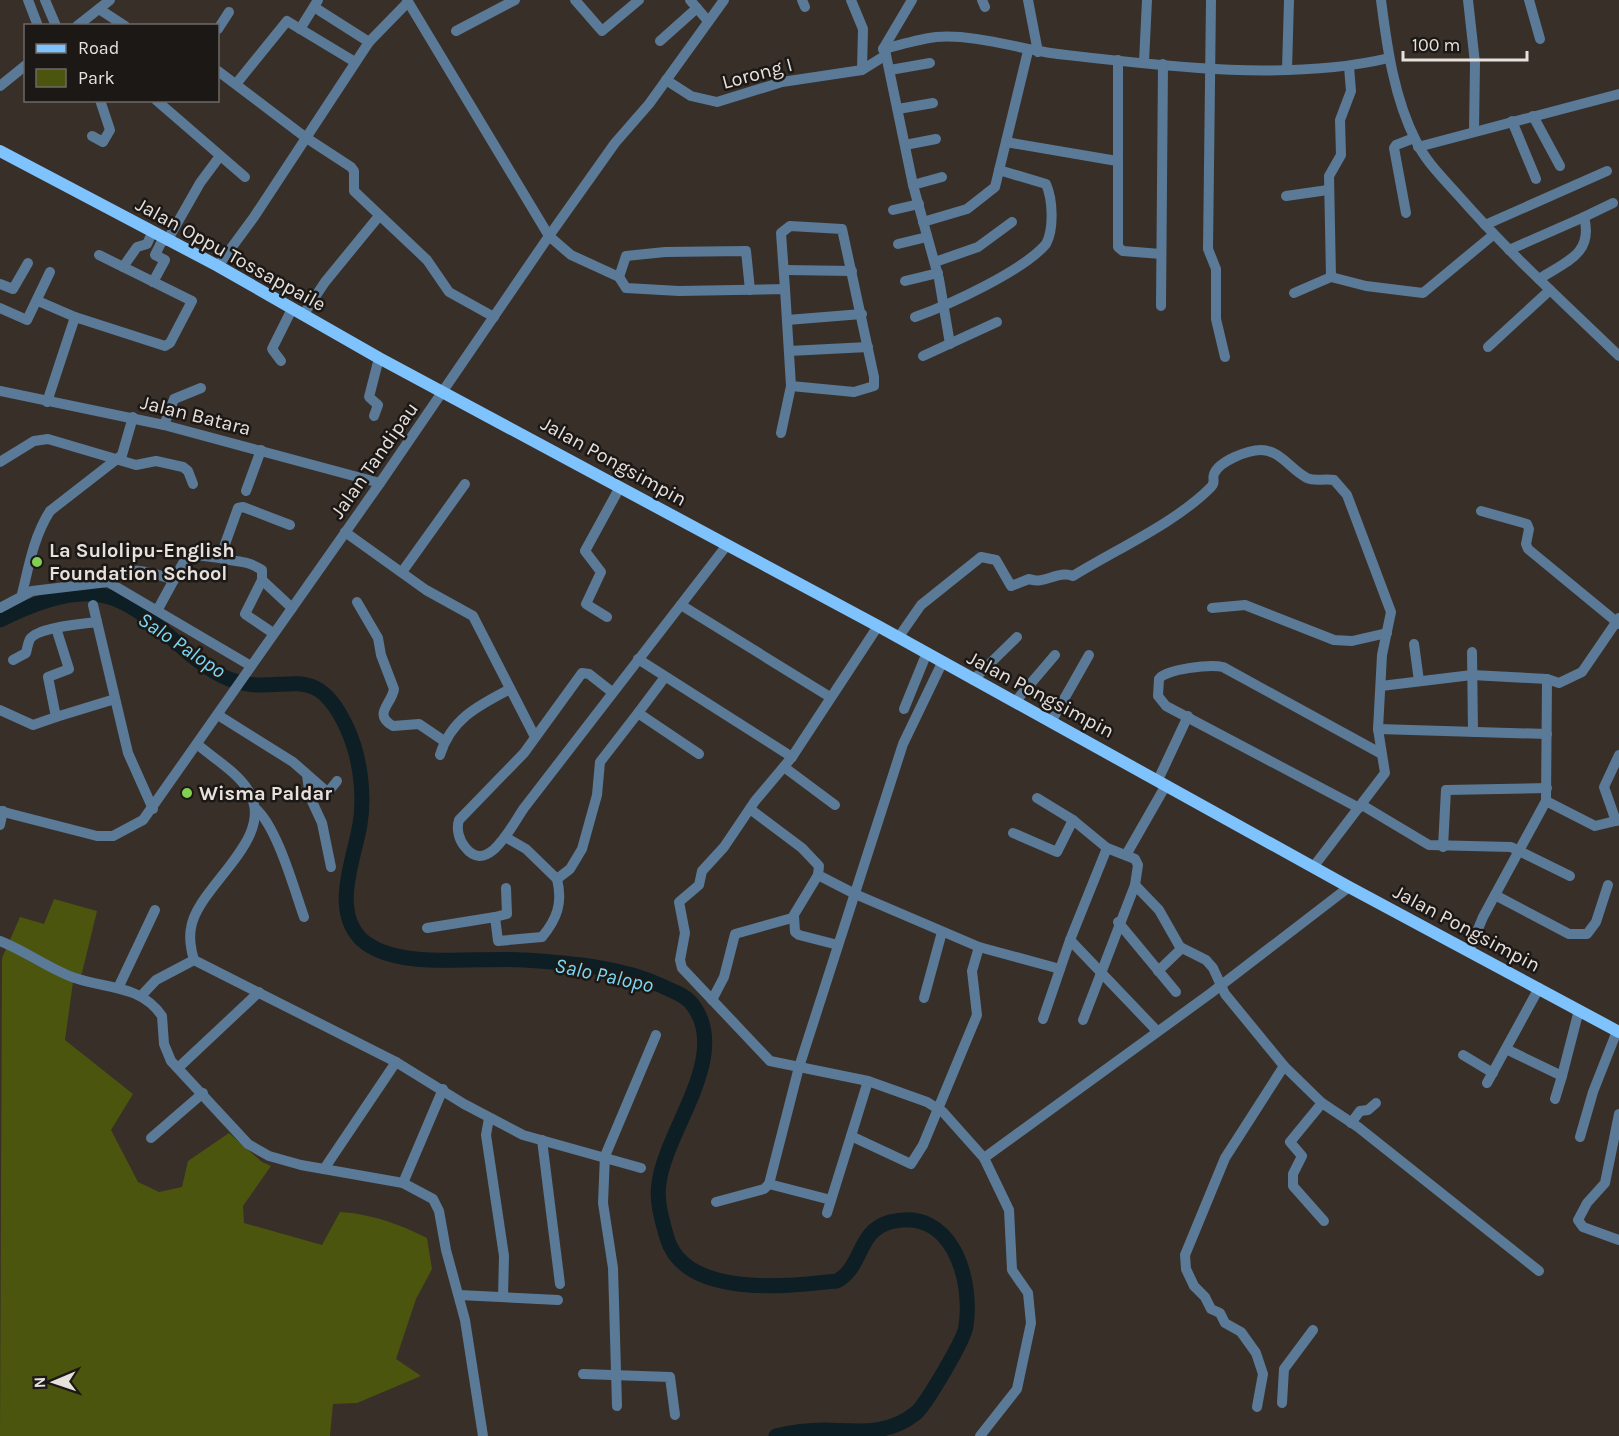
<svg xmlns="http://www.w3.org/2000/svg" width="1619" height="1436" font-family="Karla,sans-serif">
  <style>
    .green { fill: #4b550d }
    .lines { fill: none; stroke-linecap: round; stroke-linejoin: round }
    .river { stroke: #0d1e24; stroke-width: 15 }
    .minor { stroke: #5a7a97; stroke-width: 10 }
    .major { stroke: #7fc3fe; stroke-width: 12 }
    .poi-dot { fill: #81d051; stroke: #1c1815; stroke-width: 2 }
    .labels { text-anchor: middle; stroke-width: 5; stroke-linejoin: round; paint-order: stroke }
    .street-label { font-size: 20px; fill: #e7e1de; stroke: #1c1815 }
    .poi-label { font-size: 20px; font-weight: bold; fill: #e7e1de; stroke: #1c1815; text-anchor: start }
    .water-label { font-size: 21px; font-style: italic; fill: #7cd7f4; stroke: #1c1815 }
  </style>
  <rect width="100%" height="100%" fill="#382f29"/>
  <!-- green -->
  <path class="green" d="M 54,899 L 97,911 L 82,973 L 73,982 L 65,1040 L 133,1094 L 111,1130 L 138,1182 L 159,1192 L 182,1187 L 188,1161 L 229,1133 L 262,1162 L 271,1166 L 243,1206 L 244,1223 L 322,1245 L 340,1212 C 372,1214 399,1224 427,1238 L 432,1269 L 416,1299 L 396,1359 L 421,1376 L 357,1403 L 333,1404 L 330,1436 L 0,1436 L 2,958 L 20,917 L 44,924 Z"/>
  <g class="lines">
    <!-- river -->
    <path class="river" d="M 0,620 C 28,606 68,589 101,595 C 151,604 183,661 229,679 C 283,700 313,654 347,728 C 360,756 365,794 360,824 C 355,857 331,909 361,939 C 396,972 479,956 525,960 C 570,963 621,967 662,986 C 672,991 686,995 692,1004 C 732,1055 666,1129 659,1183 C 656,1201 662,1220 667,1238 C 685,1299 790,1286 837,1281 C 863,1267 857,1231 890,1222 C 952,1206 973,1279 966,1326 C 965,1339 926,1404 916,1413 C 887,1436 859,1431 825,1430 C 809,1430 792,1432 776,1436"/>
    <!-- minor -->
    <g class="minor">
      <path d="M 28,0 L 38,26"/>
      <path d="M 45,0 L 56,26"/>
      <path d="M 407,0 L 549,236 L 571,255 L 619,277 L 626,288 L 679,291 L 785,289 L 791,386 L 781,433"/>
      <path d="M 575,0 L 602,31 L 639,0"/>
      <path d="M 690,0 L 708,21"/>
      <path d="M 802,0 L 805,7"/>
      <path d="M 851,0 L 863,29 L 862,70"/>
      <path d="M 982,0 L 985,7"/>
      <path d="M 1028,0 L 1038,52"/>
      <path d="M 1211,0 L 1208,249 L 1216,269 L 1216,319 L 1225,357"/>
      <path d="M 1381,0 C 1387,47 1394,98 1416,141 C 1426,162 1443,178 1458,195 C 1508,252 1564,303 1619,356"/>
      <path d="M 1468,0 L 1475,63 L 1474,131"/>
      <path d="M 1529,0 L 1540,39"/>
      <path d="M 99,9 L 125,26"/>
      <path d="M 77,26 L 110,0"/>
      <path d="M 218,29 L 229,12"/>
      <path d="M 300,29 L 318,0"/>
      <path d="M 456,31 L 515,0"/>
      <path d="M 660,41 L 697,8"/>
      <path d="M 369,42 L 408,2"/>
      <path d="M 883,49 L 912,0"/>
      <path d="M 886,55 L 913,185 L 939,279 L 950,344"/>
      <path d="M 1118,60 L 1118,247 L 1123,251 L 1161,254"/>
      <path d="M 1144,62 L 1147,0"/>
      <path d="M 1349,67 L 1351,91 L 1340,120 L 1341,155 L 1329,176 L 1331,277 L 1366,286 L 1423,293 L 1493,235"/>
      <path d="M 890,70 L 930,63"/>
      <path d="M 1287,70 L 1289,0"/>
      <path d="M 218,71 L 305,137 L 351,167 L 354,171 L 354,191 L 427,260 L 449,292 L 494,317"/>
      <path d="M 666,80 L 691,96 L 717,102 L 782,82 L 862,70 L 886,55 L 883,49 C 900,45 919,39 936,37 C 976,34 1019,49 1058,54 C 1161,66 1288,82 1389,58"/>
      <path d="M 236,84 L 287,21 L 355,62"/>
      <path d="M 0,86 L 26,65"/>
      <path d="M 156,100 L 245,177"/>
      <path d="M 898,109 L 933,103"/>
      <path d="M 1533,116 L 1560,166"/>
      <path d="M 1512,121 L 1536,179"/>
      <path d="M 92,136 L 103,142 L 110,130 L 100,100"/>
      <path d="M 1006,142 L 1117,161"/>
      <path d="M 905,145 L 936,139"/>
      <path d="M 1418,147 L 1619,94"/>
      <path d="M 913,185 L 942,177"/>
      <path d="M 1286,196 L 1328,190"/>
      <path d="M 893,210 L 919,204"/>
      <path d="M 1406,213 L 1394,148 L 1396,145 L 1414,138"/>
      <path d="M 1584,217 L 1613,203"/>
      <path d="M 923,222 L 967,209 L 995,187 L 1028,51"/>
      <path d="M 1485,225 L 1607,171"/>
      <path d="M 167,241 L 200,183 L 220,156"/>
      <path d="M 898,244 L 927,237"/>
      <path d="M 1509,250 L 1584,217 C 1594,254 1565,262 1539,279"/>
      <path d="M 935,262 L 978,247 L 1012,222"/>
      <path d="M 218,266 L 254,217 L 369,42 L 314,7"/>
      <path d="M 123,267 L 137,247 L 147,244 L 152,233"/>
      <path d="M 785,270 L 852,271"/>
      <path d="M 619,277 L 626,256 L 665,252 L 746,251 L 750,290"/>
      <path d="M 905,281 L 938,273"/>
      <path d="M 153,282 L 165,260 L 155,255 L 163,239"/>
      <path d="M 0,284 L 13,289 L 28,263"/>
      <path d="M 785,289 L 781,233 L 790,226 L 842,229 L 874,377 L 874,386 L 854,392 L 791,386"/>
      <path d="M 1294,293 L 1331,277"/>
      <path d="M 38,301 L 75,317"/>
      <path d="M 1161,306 L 1163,64"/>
      <path d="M 0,308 L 27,320 L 50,272"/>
      <path d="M 303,315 L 325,282 L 379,216"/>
      <path d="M 915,317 C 949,305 1023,271 1046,244 C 1054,229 1053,200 1046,184 L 999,170"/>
      <path d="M 787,320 L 862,314"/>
      <path d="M 1488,347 L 1550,290"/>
      <path d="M 789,351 L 868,347"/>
      <path d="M 923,356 L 997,322"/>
      <path d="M 281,361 L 272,349 L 292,309"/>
      <path d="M 0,391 L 164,425 L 380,483"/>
      <path d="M 47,402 L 75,317 L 165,346 L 170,343 L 192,301 L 99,255"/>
      <path d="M 374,416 L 378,405 L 369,397 L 379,358"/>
      <path d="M 164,425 L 174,399 L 201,388"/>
      <path d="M 0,462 L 34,441 L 48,439 L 136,465 L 156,461 L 183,467 L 188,471 L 193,484"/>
      <path d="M 246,491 L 261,450"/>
      <path d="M 1481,511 L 1527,524 L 1529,529 L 1526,544 L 1528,549 L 1619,624"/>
      <path d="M 345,532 L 426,590 L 473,616 L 535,737"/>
      <path d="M 220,558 C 237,563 245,559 262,570 L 262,580 L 292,608"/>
      <path d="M 402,572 L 465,484"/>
      <path d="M 262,580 L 245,614 L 273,633"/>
      <path d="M 108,582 C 129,563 150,572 174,580"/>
      <path d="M 22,594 C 29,565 34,536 50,511 L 122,455 L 133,417"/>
      <path d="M 357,602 L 378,638 L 381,655 L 394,689 C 392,704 372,714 393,726 L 419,724 L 444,741"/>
      <path d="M 93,605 L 128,753 L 153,809"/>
      <path d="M 681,605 L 830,697"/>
      <path d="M 0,608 L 32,591 L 108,582 L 251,666"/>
      <path d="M 1212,608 L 1245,605 L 1334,640 L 1352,641 L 1387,633"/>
      <path d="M 158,609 L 188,554 L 220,558 L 238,508 L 243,507 L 290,525"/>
      <path d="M 607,617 L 586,604 L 601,572 L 585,551 L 620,487"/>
      <path d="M 878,626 L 792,757 L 755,801 L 724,847 L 702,871 L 699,885 L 679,902 L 685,933 L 680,960 L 682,968 L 770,1061 L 868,1081 L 927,1102 L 943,1112 L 984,1158 L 1009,1210 L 1012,1270 L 1028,1293 L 1031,1323 L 1017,1389 L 980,1436"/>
      <path d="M 898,638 L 921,605 L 981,557 L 996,560 L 1011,586 L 1029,579 C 1044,585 1058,570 1073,576 C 1115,550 1177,522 1211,487 C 1216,482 1212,480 1214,474 C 1219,461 1248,450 1261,450 C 1280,450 1291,470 1307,478 C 1316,482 1324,478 1334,480 L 1347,495 L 1391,612 L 1382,655 L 1378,729 L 1385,773 L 1314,866"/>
      <path d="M 1414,644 L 1419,681"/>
      <path d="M 1472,652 L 1473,732"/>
      <path d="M 638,659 L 792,757"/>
      <path d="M 13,660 L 26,653 C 27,649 28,643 30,639 C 38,627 83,624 97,622"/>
      <path d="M 973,680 L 1017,637"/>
      <path d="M 1381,686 L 1472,675 L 1547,679"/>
      <path d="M 612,692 L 589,674 L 582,673 L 524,753 L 459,820 C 456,829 459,840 465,847 C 488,877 513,823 524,808 L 727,545"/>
      <path d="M 1015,702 L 1055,655"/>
      <path d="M 904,709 L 926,655"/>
      <path d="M 0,710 L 33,725 L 56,717 L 48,677 L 69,669 L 56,628"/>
      <path d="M 638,713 L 665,677"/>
      <path d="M 218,715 L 293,762 L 326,791 L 329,791 L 337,781"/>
      <path d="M 56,717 L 115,699"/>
      <path d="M 1051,722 L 1089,655"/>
      <path d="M 1378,729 L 1547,734"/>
      <path d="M 197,744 C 213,758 237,772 248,790 C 279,838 197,886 191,928 C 189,937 191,951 194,960 L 396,1062 L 464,1104 L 523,1135 L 641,1168"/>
      <path d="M 440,755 C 451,719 479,705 510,689"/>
      <path d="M 784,767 L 835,805"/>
      <path d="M 307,775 L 310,797 L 322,823 L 331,867"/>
      <path d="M 1158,780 L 1188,716"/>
      <path d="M 1037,798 L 1073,820"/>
      <path d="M 1546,801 L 1595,826 L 1619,820"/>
      <path d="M 1362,805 L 1429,845 L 1511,847 L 1570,876"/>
      <path d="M 255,808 C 277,826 294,889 304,917"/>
      <path d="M 1359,808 L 1166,706 L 1158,696 L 1159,679 C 1165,669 1211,664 1223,667 L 1380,753"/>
      <path d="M 750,809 L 802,848 L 819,866 L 818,875 L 855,894 L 979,947 L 972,971 L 977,1015 L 923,1145 L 911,1164 L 851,1136 L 868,1081"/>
      <path d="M 0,811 L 97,836 L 113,836 L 143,820 L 380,483 L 549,236 L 615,143 L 649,104 L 724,0"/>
      <path d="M 1616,821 L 1604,787 L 1619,755"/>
      <path d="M 0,825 L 3,811"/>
      <path d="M 1013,833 L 1057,852 L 1073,820 L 1107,848"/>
      <path d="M 507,838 L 526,849 L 557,879"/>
      <path d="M 1443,847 L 1446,790 L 1547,788"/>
      <path d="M 1126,855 L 1166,785"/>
      <path d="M 1135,885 L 1159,910 L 1180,947 L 1206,960 L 1213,968 L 1225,994 L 1284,1066 L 1322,1103 L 1358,1127 L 1539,1271"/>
      <path d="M 1495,895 L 1569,934 L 1587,934 L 1596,922 L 1608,885"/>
      <path d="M 794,916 L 795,932 L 799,935 L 838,945"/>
      <path d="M 495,917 L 507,914 L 506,888"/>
      <path d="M 1118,922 L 1176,992"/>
      <path d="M 427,928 L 495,917 L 498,941 L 542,937 C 557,919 563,903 557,879 L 570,869 L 582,849 L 597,795 L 600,762 L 638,713 L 699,754"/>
      <path d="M 1070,940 L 1157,1031"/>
      <path d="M 0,941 C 26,951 49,969 75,978 C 107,989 141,985 162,1016 L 164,1044 L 171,1061 L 248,1144 L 269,1156 L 301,1165 L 403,1183 L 433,1199 L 439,1211 L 446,1250 L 465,1320 L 483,1436"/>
      <path d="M 979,947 L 1060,969"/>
      <path d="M 1469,951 L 1483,917 L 1546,801 L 1547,679 L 1559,683 L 1582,672 L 1619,618"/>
      <path d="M 1158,971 L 1182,948"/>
      <path d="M 119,986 L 155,910"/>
      <path d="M 141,996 L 156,980 L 194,960"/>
      <path d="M 924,998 L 942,932"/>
      <path d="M 712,1000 L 724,977 L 735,934 L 792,918 L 818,875"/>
      <path d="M 1043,1019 L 1070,940 L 1107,848 L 1135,859 L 1138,865 L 1135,885 L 1083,1020"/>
      <path d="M 1506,1049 L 1562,1076 L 1555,1099"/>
      <path d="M 1463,1055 L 1493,1073"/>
      <path d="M 178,1068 L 259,992"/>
      <path d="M 1562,1076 L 1579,1010"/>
      <path d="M 1487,1083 L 1539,988"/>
      <path d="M 1322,1103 L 1290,1142 L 1302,1156 L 1293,1174 L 1293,1186 L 1324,1221"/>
      <path d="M 1619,1114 L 1605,1183 L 1587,1203 L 1578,1220 L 1583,1227 L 1619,1240"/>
      <path d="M 489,1118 L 486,1135 L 504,1256 L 503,1297"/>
      <path d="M 1351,1123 L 1360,1111 L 1368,1110 L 1376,1103"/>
      <path d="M 1580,1137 L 1593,1092 L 1617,1031"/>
      <path d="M 151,1138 L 203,1093"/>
      <path d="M 542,1140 L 560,1284"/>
      <path d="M 984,1158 L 1211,993 L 1349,887"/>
      <path d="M 324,1169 L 396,1062"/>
      <path d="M 403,1183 L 443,1089"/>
      <path d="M 769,1184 L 831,1200"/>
      <path d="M 716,1202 L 764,1189 L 769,1184 L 799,1067 L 903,744 L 942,663"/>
      <path d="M 827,1213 L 851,1136"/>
      <path d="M 459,1295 L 558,1300"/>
      <path d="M 583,1374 L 670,1377 L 675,1415"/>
      <path d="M 1282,1403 L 1284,1369 L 1313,1330"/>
      <path d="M 617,1406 L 613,1268 L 603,1203 L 605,1156 L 656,1035"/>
      <path d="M 1257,1407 L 1263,1374 L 1256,1353 L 1241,1332 L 1225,1323 L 1220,1313 L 1211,1309 L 1205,1297 L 1194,1286 L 1186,1269 L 1185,1255 L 1225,1158 L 1284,1066"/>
    </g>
    <!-- major -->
    <path class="major" d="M 0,151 L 218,266 L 379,358 L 878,626 L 1349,887 L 1619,1032"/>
  </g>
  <!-- markers -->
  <g class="poi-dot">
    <circle cx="37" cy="562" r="6"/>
    <circle cx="187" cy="793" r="6"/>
  </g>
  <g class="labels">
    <!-- street labels -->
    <g class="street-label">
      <text transform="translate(757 73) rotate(-15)" y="7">Lorong I</text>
      <text transform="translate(231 254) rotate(29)" y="7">Jalan Oppu Tossappaile</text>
      <text transform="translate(196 415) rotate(14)" y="7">Jalan Batara</text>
      <text transform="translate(374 460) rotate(-55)" y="7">Jalan Tandipau</text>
      <text transform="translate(614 461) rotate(29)" y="7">Jalan Pongsimpin</text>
      <text transform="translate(1041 694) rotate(28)" y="7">Jalan Pongsimpin</text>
      <text transform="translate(1467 928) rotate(28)" y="7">Jalan Pongsimpin</text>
    </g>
    <!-- poi labels -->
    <g class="poi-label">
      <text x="49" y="557">La Sulolipu-English<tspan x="49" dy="23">Foundation School</tspan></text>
      <text x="199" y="800">Wisma Paldar</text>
    </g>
    <!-- water labels -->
    <g class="water-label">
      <text transform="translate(182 645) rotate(34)" y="7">Salo Palopo</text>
      <text transform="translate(604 975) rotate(12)" y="7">Salo Palopo</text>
    </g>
  </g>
  <!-- legend -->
  <rect x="24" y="24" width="195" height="78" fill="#1c1815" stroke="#6d6865" stroke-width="1.5"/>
  <rect x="36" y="44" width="30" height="9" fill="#7fc3fe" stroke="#6d6865" stroke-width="1.5"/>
  <text x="78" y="54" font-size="18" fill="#e7e1de">Road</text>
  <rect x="36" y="69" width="30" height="18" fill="#4b550d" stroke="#6d6865" stroke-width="1.5"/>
  <text x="78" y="84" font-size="18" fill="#e7e1de">Park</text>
  <!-- north arrow -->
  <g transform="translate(54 1382) rotate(268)" stroke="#1c1815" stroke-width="4.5" paint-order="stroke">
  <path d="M0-4.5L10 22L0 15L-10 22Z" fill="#e7e1de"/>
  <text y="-9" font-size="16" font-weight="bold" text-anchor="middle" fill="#e7e1de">N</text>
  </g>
  <!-- scale -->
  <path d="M1403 51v9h124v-9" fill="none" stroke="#e7e1de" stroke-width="3"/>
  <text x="1412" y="51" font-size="18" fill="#e7e1de" stroke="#1c1815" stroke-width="4.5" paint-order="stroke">100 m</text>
</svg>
